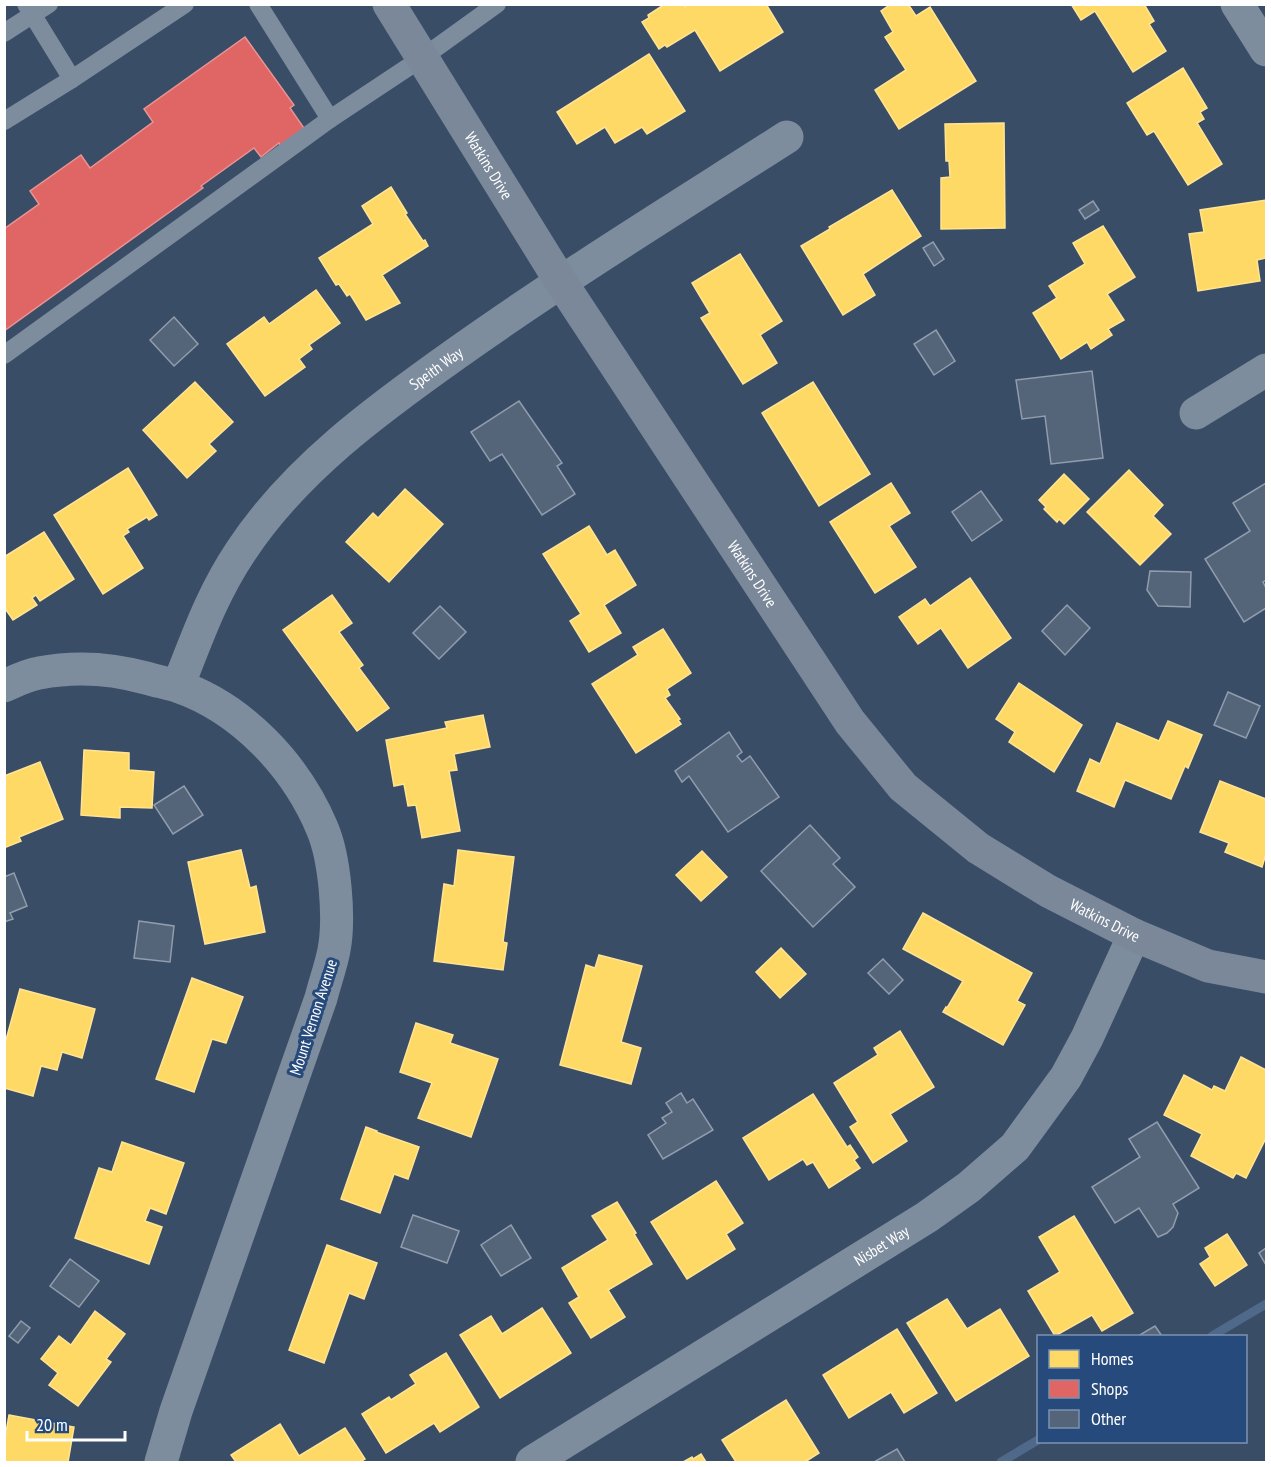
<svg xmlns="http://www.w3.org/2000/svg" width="1271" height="1467" font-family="'PT Sans Narrow',sans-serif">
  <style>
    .homes { fill: #ffd966; stroke: #ffe494; stroke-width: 1.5 }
    .shops { fill: #e06666; stroke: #e99494; stroke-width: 1.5 }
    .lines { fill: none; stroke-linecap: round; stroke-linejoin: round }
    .stream { stroke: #4f698b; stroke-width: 9 }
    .building { fill: #546479; stroke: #919dad; stroke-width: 1.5 }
    .lane { stroke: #7e8d9e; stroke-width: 18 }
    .street { stroke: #7e8d9e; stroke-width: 33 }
    .secondary { stroke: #7a889a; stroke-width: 33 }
    .labels { text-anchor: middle; stroke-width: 6; stroke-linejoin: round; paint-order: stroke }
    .street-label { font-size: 16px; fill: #fff; stroke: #264a7b }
  </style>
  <rect width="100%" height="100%" fill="#3a4d67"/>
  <!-- homes -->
  <g class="homes">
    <path d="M 665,4 L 683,4 L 685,7 L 689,4 L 766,4 L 783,32 L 720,71 L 695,30 L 667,47 L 665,45 L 659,49 L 642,22 L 649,18 L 648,15 Z"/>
    <path d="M 891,4 L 908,4 L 916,16 L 930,7 L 976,81 L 899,129 L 875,90 L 906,70 L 885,37 L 893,32 L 881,11 Z"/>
    <path d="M 1071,4 L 1144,4 L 1154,21 L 1149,24 L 1166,51 L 1133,72 L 1095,11 L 1081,20 Z"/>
    <path d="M 649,54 L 685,111 L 647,134 L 642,127 L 615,143 L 605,127 L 577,144 L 557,112 Z"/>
    <path d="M 1183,68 L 1207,108 L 1200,112 L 1204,119 L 1197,123 L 1222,164 L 1188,185 L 1154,131 L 1147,135 L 1127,103 Z"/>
    <path d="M 1004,123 L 1005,228 L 941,229 L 941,178 L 950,177 L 949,161 L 946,161 L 945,124 Z"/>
    <path d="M 391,187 L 407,213 L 405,214 L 423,241 L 425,240 L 428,246 L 382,275 L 400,303 L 366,320 L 350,294 L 347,296 L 339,284 L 336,285 L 319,258 L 373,224 L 362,206 Z"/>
    <path d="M 892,190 L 921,236 L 863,274 L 875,295 L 843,315 L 801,246 L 830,229 L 829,227 Z"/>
    <path d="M 1266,200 L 1266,258 L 1257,260 L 1260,281 L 1198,291 L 1189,234 L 1204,232 L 1200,210 Z"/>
    <path d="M 1103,226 L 1135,277 L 1107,294 L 1124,320 L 1108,329 L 1112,335 L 1091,349 L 1087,342 L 1061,359 L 1033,313 L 1057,298 L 1049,286 L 1085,264 L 1073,243 Z"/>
    <path d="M 740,254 L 782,321 L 760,335 L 777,363 L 743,384 L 701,318 L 710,313 L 692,283 Z"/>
    <path d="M 316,290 L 340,323 L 309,345 L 312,349 L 299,359 L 305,367 L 265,396 L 227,344 L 264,317 L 269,324 Z"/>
    <path d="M 195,382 L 233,422 L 209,444 L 216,451 L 187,478 L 143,430 Z"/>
    <path d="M 813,382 L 870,474 L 819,506 L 762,413 Z"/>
    <path d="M 128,468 L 157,515 L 149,520 L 147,517 L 127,529 L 129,532 L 123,536 L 143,568 L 103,594 L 54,515 Z"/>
    <path d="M 1129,470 L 1163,505 L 1153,516 L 1171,534 L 1140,565 L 1087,512 Z"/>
    <path d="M 1064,474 L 1089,499 L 1064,524 L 1059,519 L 1057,522 L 1044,509 L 1046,507 L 1039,500 Z"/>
    <path d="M 891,483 L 910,513 L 889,526 L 916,567 L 875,593 L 830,522 Z"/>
    <path d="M 405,489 L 443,524 L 389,582 L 346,542 L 373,513 L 378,518 Z"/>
    <path d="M 589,526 L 607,555 L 615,550 L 636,585 L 604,605 L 621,633 L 589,652 L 570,621 L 581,614 L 543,554 Z"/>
    <path d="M 44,532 L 74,579 L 40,601 L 36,595 L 32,598 L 37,605 L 13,620 L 4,607 L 4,557 Z"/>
    <path d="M 970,578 L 1011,638 L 968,668 L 941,628 L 918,644 L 899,617 L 925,599 L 930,606 Z"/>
    <path d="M 332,595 L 352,623 L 339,632 L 363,665 L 359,668 L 389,708 L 357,731 L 283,630 Z"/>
    <path d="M 663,629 L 691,673 L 667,689 L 670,695 L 665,698 L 680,719 L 678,720 L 681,724 L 636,753 L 592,684 L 638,655 L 633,647 Z"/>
    <path d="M 1019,683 L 1082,725 L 1054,772 L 1009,742 L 1015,732 L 996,719 Z"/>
    <path d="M 483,715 L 490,747 L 454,754 L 457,770 L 449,771 L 460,831 L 422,838 L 416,805 L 408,806 L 404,784 L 394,786 L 386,740 L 447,728 L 445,722 Z"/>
    <path d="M 1168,721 L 1202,735 L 1188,768 L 1185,766 L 1171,799 L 1125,780 L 1114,807 L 1077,791 L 1090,759 L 1100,764 L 1117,723 L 1159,741 Z"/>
    <path d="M 84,750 L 129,753 L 129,770 L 154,772 L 152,808 L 120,807 L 120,818 L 81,815 Z"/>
    <path d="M 40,762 L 63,819 L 19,837 L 21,841 L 4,848 L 4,776 Z"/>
    <path d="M 1220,781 L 1266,799 L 1266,854 L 1262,867 L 1225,852 L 1229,843 L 1200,832 Z"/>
    <path d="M 241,850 L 250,888 L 256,886 L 265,932 L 205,944 L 188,862 Z"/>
    <path d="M 458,850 L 514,857 L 503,942 L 507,943 L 503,970 L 434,961 L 444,884 L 454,886 Z"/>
    <path d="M 702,851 L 727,877 L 701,901 L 676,875 Z"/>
    <path d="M 923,913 L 1032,973 L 1017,1001 L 1025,1005 L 1003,1045 L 943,1012 L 946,1007 L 947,1008 L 963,981 L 903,949 Z"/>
    <path d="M 781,948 L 806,974 L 780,998 L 756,972 Z"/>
    <path d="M 599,955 L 642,966 L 621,1042 L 641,1048 L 631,1084 L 560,1065 L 586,965 L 595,968 Z"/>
    <path d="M 192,978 L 243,997 L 226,1043 L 212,1039 L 194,1092 L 156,1079 Z"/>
    <path d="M 20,989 L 95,1009 L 82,1058 L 62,1052 L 57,1070 L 41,1066 L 33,1096 L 4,1088 L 4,1047 Z"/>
    <path d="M 416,1023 L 453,1035 L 450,1043 L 498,1059 L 471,1137 L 418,1118 L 432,1083 L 400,1072 Z"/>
    <path d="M 900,1031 L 934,1087 L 890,1114 L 907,1141 L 873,1163 L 850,1127 L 858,1122 L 834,1083 L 878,1055 L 874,1048 Z"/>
    <path d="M 1241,1057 L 1266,1070 L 1266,1138 L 1246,1178 L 1236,1173 L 1233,1178 L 1191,1156 L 1202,1134 L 1164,1115 L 1184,1075 L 1212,1090 L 1214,1086 L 1225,1091 Z"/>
    <path d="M 813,1094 L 847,1147 L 850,1145 L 858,1157 L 854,1160 L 860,1168 L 829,1188 L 813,1162 L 807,1165 L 803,1159 L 769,1180 L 743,1138 Z"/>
    <path d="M 366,1127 L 377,1131 L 376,1132 L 419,1147 L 408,1179 L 394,1174 L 380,1213 L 341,1199 Z"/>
    <path d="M 122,1142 L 184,1163 L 166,1214 L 150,1208 L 145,1221 L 162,1227 L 149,1264 L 75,1238 L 99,1168 L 112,1172 Z"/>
    <path d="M 716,1181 L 743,1223 L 726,1234 L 735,1249 L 687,1279 L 651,1222 Z"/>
    <path d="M 617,1202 L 636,1233 L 634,1234 L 652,1264 L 608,1290 L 625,1317 L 591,1338 L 569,1303 L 579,1297 L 562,1268 L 608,1240 L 592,1216 Z"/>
    <path d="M 1074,1216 L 1133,1313 L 1102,1331 L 1092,1315 L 1055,1336 L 1028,1291 L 1060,1272 L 1039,1237 Z"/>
    <path d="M 1227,1234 L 1247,1265 L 1215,1286 L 1200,1264 L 1210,1257 L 1205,1248 Z"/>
    <path d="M 327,1245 L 377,1263 L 364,1299 L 349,1293 L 324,1363 L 289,1350 Z"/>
    <path d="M 947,1299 L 967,1329 L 1000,1309 L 1029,1356 L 956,1401 L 907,1323 Z"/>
    <path d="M 542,1308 L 571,1353 L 500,1398 L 460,1335 L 491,1316 L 502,1334 Z"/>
    <path d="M 95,1311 L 125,1334 L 106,1359 L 111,1362 L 78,1406 L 49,1385 L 58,1373 L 41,1359 L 59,1336 L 71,1345 Z"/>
    <path d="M 897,1329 L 937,1393 L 904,1413 L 891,1392 L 849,1418 L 823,1375 Z"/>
    <path d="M 446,1353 L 479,1407 L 440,1432 L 434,1423 L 386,1453 L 362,1414 L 389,1397 L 391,1400 L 416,1384 L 410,1375 Z"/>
    <path d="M 786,1400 L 819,1453 L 805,1462 L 736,1462 L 722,1440 Z"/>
    <path d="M 9,1415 L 74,1427 L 68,1462 L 4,1462 L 4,1443 Z"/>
    <path d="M 280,1424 L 299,1456 L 345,1428 L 365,1459 L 360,1462 L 236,1462 L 231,1455 Z"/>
    <path d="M 701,1454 L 706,1462 L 683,1462 L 692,1457 L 693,1459 Z"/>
  </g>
  <!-- shops -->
  <path class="shops" d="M 245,37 L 294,105 L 290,108 L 306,131 L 282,149 L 279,143 L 261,157 L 254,148 L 201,186 L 203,188 L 4,331 L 4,229 L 39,204 L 30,191 L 81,155 L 90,168 L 153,122 L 144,109 Z"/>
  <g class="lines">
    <!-- stream -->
    <g class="stream">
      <path d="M 1212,1336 L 1266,1304"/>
      <path d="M 1001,1462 L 1038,1440"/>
    </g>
  </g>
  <!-- building -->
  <g class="building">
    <path d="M 1093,201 L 1099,210 L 1085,219 L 1079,210 Z"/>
    <path d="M 933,242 L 944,259 L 934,266 L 923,248 Z"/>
    <path d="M 174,317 L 198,344 L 174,366 L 150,340 Z"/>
    <path d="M 936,330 L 955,361 L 934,375 L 914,344 Z"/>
    <path d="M 1092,371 L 1103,458 L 1051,464 L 1045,416 L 1022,419 L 1016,380 Z"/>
    <path d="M 519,401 L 562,463 L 557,466 L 575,494 L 542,515 L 502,454 L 490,461 L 471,432 Z"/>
    <path d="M 1266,483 L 1266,580 L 1263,582 L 1266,588 L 1266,608 L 1244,622 L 1205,559 L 1250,531 L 1233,503 Z"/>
    <path d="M 981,491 L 1002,520 L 972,541 L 952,512 Z"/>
    <path d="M 1150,571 L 1191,572 L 1190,607 L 1158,606 L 1147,590 Z"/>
    <path d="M 1067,605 L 1090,628 L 1065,655 L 1042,631 Z"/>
    <path d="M 440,606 L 466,632 L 439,659 L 413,633 Z"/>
    <path d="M 1228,692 L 1260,706 L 1246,738 L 1214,725 Z"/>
    <path d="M 729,732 L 742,752 L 737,756 L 742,762 L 750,756 L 779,797 L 728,832 L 689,776 L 682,782 L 675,771 Z"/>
    <path d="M 184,786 L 203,815 L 173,834 L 154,805 Z"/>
    <path d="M 810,825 L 840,858 L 833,864 L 855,887 L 813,927 L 761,871 Z"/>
    <path d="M 14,873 L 27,906 L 10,913 L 13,919 L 4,922 L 4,877 Z"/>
    <path d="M 139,921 L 174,926 L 170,962 L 134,958 Z"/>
    <path d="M 883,959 L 903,980 L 889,994 L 868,973 Z"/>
    <path d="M 681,1093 L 687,1103 L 693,1099 L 713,1130 L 663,1159 L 648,1135 L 666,1123 L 662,1118 L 672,1112 L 666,1103 Z"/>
    <path d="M 1157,1122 L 1199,1188 L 1173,1204 L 1178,1213 L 1173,1227 L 1167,1233 L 1158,1237 L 1139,1208 L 1115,1223 L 1092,1187 L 1140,1157 L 1129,1139 Z"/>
    <path d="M 413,1215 L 459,1231 L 447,1263 L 401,1247 Z"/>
    <path d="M 511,1225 L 531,1258 L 501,1276 L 481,1245 Z"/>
    <path d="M 1266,1248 L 1266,1265 L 1259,1253 Z"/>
    <path d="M 70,1259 L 99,1281 L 79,1307 L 50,1286 Z"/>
    <path d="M 21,1321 L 30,1328 L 18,1343 L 9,1336 Z"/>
    <path d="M 1155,1326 L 1162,1336 L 1138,1336 Z"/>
    <path d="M 897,1449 L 905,1462 L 874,1462 Z"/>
  </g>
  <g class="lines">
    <!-- lane -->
    <g class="lane">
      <path d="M 26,4 L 72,79 L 185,4"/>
      <path d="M 258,4 L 330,119 L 422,58 L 497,4"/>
      <path d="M 4,33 L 49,4"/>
      <path d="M 4,121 L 72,79"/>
      <path d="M 4,355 L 330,119"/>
    </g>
    <!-- street -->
    <g class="street">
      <path d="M 1237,4 L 1266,50"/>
      <path d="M 1196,413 L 1266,370"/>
      <path d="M 4,686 C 15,681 27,675 39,673 C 75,666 110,668 146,678 C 156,681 167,683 177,686 C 242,708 296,766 322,828 C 335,858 340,918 334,950 C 331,966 325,982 321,998 L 176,1411 L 161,1462"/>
      <path id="s1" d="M 178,686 C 197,638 212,594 241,551 C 295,469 378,409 457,353 C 564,277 676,208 787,137"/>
      <path id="s2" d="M 532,1462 L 927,1217 L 969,1187 L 1015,1147 L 1066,1077 L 1087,1038 L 1134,935"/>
    </g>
    <!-- secondary -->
    <path class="secondary" id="s3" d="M 389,4 L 561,282 L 850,722 L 903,787 L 978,848 L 1048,891 L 1134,935 L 1208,966 L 1266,977"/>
  </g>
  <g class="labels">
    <!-- street labels -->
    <g class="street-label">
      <text dy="6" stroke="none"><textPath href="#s3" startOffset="190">Watkins Drive</textPath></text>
      <text dy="6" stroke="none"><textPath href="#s1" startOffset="418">Speith Way</textPath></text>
      <text dy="6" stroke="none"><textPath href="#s3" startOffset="676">Watkins Drive</textPath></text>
      <text dy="6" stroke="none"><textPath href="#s3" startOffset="1180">Watkins Drive</textPath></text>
      <text transform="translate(313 1017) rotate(-72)" y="6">Mount Vernon Avenue</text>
      <text dy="6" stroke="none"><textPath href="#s2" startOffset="411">Nisbet Way</textPath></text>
    </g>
  </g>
  <!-- border -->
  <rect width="1271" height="1467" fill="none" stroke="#ffffff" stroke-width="12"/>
  <!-- legend -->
  <rect x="1037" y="1335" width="210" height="108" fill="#264a7b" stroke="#7d92b0" stroke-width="1.5"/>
  <rect x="1049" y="1350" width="30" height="18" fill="#ffd966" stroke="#7d92b0" stroke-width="1.5"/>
  <text x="1091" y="1365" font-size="18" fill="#ffffff">Homes</text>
  <rect x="1049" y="1380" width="30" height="18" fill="#e06666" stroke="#7d92b0" stroke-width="1.5"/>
  <text x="1091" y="1395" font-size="18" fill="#ffffff">Shops</text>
  <rect x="1049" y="1410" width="30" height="18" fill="#546479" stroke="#7d92b0" stroke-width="1.5"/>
  <text x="1091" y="1425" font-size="18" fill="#ffffff">Other</text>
  <!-- scale -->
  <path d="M27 1431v9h98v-9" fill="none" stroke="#ffffff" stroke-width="3"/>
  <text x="36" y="1431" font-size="18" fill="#ffffff" stroke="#264a7b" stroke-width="4.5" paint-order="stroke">20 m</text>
</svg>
